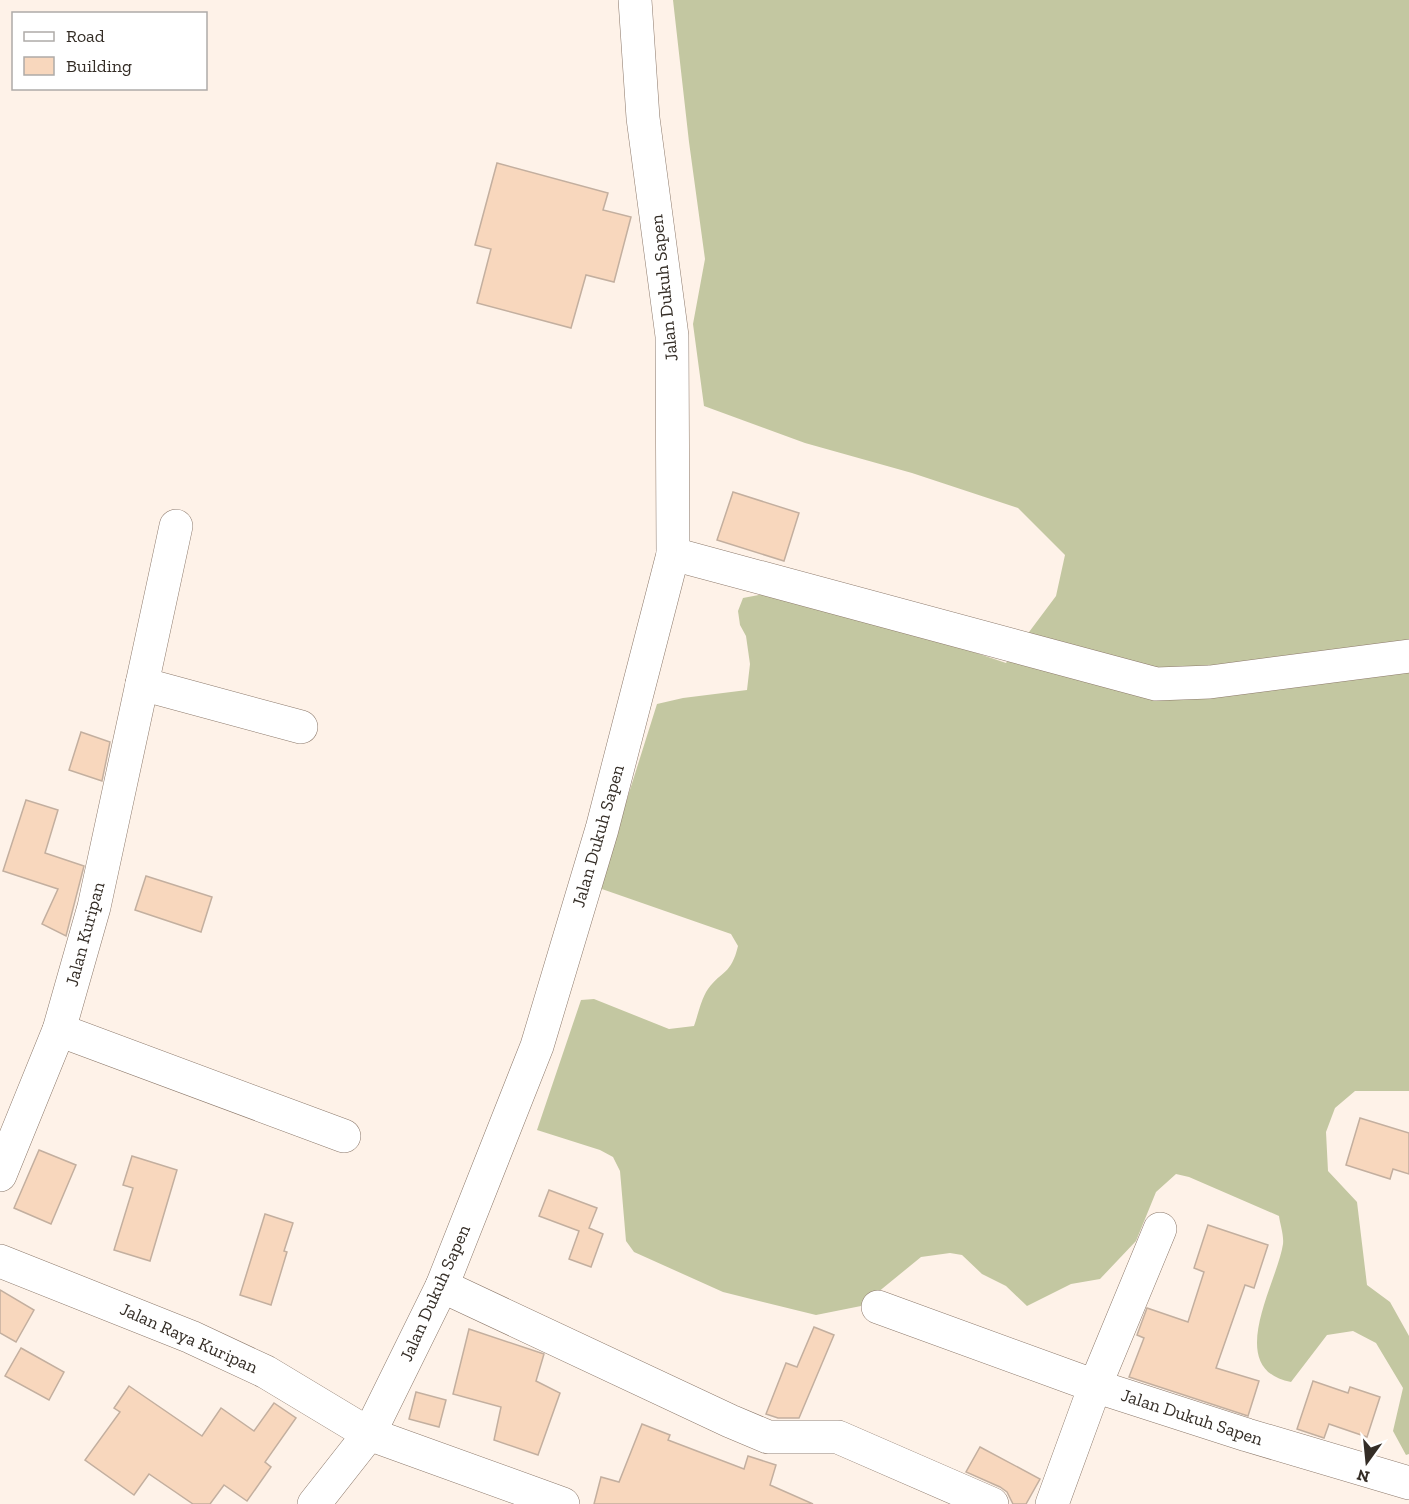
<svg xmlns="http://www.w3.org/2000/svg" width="1409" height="1504" font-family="'Zilla Slab',serif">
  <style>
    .forest { fill: #c3c7a1 }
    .building { fill: #f8d7bd; stroke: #c3af9f; stroke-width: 1.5 }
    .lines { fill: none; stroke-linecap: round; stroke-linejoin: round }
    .minor-casing { stroke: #8c796b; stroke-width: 34 }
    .tertiary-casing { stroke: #8c796b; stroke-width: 34 }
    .minor { stroke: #fff; stroke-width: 33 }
    .tertiary { stroke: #fff; stroke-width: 33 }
    .labels { text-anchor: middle; stroke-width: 6; stroke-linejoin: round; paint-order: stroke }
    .street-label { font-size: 18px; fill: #342d26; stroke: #fff }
  </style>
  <rect width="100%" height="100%" fill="#fef2e8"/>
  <!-- forest -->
  <path class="forest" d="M 673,0 L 1409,0 L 1409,1091 L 1355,1091 L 1335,1108 L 1326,1132 L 1328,1171 L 1357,1202 L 1367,1285 L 1390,1302 L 1409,1336 L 1409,1454 L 1406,1455 L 1393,1431 L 1403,1388 L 1376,1343 L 1353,1331 L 1327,1335 L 1291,1382 C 1223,1369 1277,1284 1283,1244 C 1284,1235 1280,1224 1279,1216 L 1189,1177 L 1176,1174 L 1156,1192 L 1136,1241 L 1100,1279 L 1071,1284 L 1027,1306 L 1006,1286 L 982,1274 L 962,1255 L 950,1253 L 921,1257 L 861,1306 L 816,1315 L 723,1292 L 634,1252 L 626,1241 L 620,1171 L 613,1157 L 600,1150 L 537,1130 L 581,1000 L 594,999 L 669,1029 L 694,1026 C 698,1015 701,999 708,989 C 722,970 731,975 738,946 L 731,934 L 599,888 L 657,704 L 683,698 L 747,690 L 750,664 L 746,636 L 740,625 L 738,611 L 743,598 L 770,593 L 923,635 L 1006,663 L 1056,596 L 1065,555 L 1018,508 L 912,473 L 805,443 L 704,406 L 693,324 L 705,259 L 689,142 Z"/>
  <!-- building -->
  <g class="building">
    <path d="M 497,163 L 608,193 L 603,210 L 631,217 L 614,282 L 586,275 L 571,328 L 477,303 L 491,249 L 475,245 Z"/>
    <path d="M 733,492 L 799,513 L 784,561 L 717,540 Z"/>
    <path d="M 81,732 L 110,742 L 102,781 L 69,770 Z"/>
    <path d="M 26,800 L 58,810 L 45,853 L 84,866 L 66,936 L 42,924 L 58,889 L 3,871 Z"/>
    <path d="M 146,876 L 212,897 L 201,932 L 135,910 Z"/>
    <path d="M 1360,1118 L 1409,1133 L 1409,1174 L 1393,1169 L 1390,1179 L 1346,1165 Z"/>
    <path d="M 39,1150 L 76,1165 L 51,1224 L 14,1208 Z"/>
    <path d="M 132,1156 L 177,1170 L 150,1261 L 114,1250 L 133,1188 L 123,1185 Z"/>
    <path d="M 549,1190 L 597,1208 L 589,1228 L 603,1234 L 591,1267 L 569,1259 L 579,1231 L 539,1216 Z"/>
    <path d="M 265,1214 L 293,1223 L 284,1251 L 287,1252 L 271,1305 L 240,1295 Z"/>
    <path d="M 1208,1225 L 1268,1245 L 1254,1288 L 1245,1285 L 1216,1368 L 1259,1381 L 1248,1416 L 1129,1377 L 1144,1338 L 1137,1335 L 1147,1308 L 1188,1322 L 1204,1272 L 1194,1268 Z"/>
    <path d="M 0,1290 L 34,1310 L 16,1342 L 0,1333 Z"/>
    <path d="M 814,1327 L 834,1335 L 799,1418 L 778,1418 L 766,1414 L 786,1363 L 797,1367 Z"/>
    <path d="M 469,1329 L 544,1354 L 536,1381 L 560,1393 L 538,1455 L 494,1440 L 501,1407 L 453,1394 Z"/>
    <path d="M 21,1348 L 64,1372 L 49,1400 L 5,1376 Z"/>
    <path d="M 1313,1381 L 1348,1393 L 1350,1387 L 1380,1397 L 1367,1437 L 1329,1424 L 1324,1438 L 1297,1429 Z"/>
    <path d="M 129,1386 L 202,1436 L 221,1408 L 254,1431 L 274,1403 L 296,1418 L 265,1462 L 271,1467 L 247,1501 L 224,1485 L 210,1504 L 193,1504 L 149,1474 L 134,1495 L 85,1460 L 120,1412 L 114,1408 Z"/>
    <path d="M 416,1392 L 446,1400 L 439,1427 L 409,1419 Z"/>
    <path d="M 642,1424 L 670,1435 L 668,1440 L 744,1469 L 748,1456 L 776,1465 L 770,1485 L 813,1504 L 594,1504 L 601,1477 L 619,1482 Z"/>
    <path d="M 980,1447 L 1040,1479 L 1026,1504 L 1013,1504 L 1007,1492 L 1000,1487 L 966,1472 Z"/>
  </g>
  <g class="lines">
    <defs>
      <g id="minor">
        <path d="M 673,554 L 1156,684 L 1210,682 L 1409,656"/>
        <path d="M 142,684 L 301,727"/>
        <path d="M 59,1030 L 344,1136"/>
        <path d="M 0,1175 L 59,1030 L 94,907 L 176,526"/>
        <path d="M 442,1286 L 730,1421 L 768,1437 L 838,1437 L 992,1504"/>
        <path d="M 878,1307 L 1095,1386 L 1160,1229"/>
        <path d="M 563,1504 L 369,1434 L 442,1286 L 537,1046 L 602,829 L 673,554 L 672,336 L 643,118 L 635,0"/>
        <path d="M 1052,1504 L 1095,1386 L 1247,1435 L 1409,1483"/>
      </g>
      <path id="tertiary" d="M 0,1261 L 191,1337 L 266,1372 L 369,1434 L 314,1504"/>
    </defs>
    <!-- minor casing -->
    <use href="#minor" class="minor-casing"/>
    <!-- tertiary casing -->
    <use href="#tertiary" class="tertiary-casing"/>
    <!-- minor -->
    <use href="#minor" class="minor"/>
    <!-- tertiary -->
    <use href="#tertiary" class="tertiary"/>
  </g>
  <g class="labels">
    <!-- street labels -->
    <g class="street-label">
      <text transform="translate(664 288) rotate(-96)" y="6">Jalan Dukuh Sapen</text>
      <text transform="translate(598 836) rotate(-74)" y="6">Jalan Dukuh Sapen</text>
      <text transform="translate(85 934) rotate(-75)" y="6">Jalan Kuripan</text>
      <text transform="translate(435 1293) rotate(-66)" y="6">Jalan Dukuh Sapen</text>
      <text transform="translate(189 1338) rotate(24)" y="6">Jalan Raya Kuripan</text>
      <text transform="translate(1192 1417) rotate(18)" y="6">Jalan Dukuh Sapen</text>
    </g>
  </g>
  <!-- legend -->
  <rect x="12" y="12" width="195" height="78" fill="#ffffff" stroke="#aeaba8" stroke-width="1.5"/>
  <rect x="24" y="32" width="30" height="9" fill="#ffffff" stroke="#aeaba8" stroke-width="1.5"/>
  <text x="66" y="42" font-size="18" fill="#342d26">Road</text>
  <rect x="24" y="57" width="30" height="18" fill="#f8d7bd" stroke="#aeaba8" stroke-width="1.5"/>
  <text x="66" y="72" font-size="18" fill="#342d26">Building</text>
  <!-- north arrow -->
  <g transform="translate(1367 1462) rotate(195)" stroke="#ffffff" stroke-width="4.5" paint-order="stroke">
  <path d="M0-4.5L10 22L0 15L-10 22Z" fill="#342d26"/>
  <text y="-9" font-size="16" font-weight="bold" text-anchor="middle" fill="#342d26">N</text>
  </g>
</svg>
